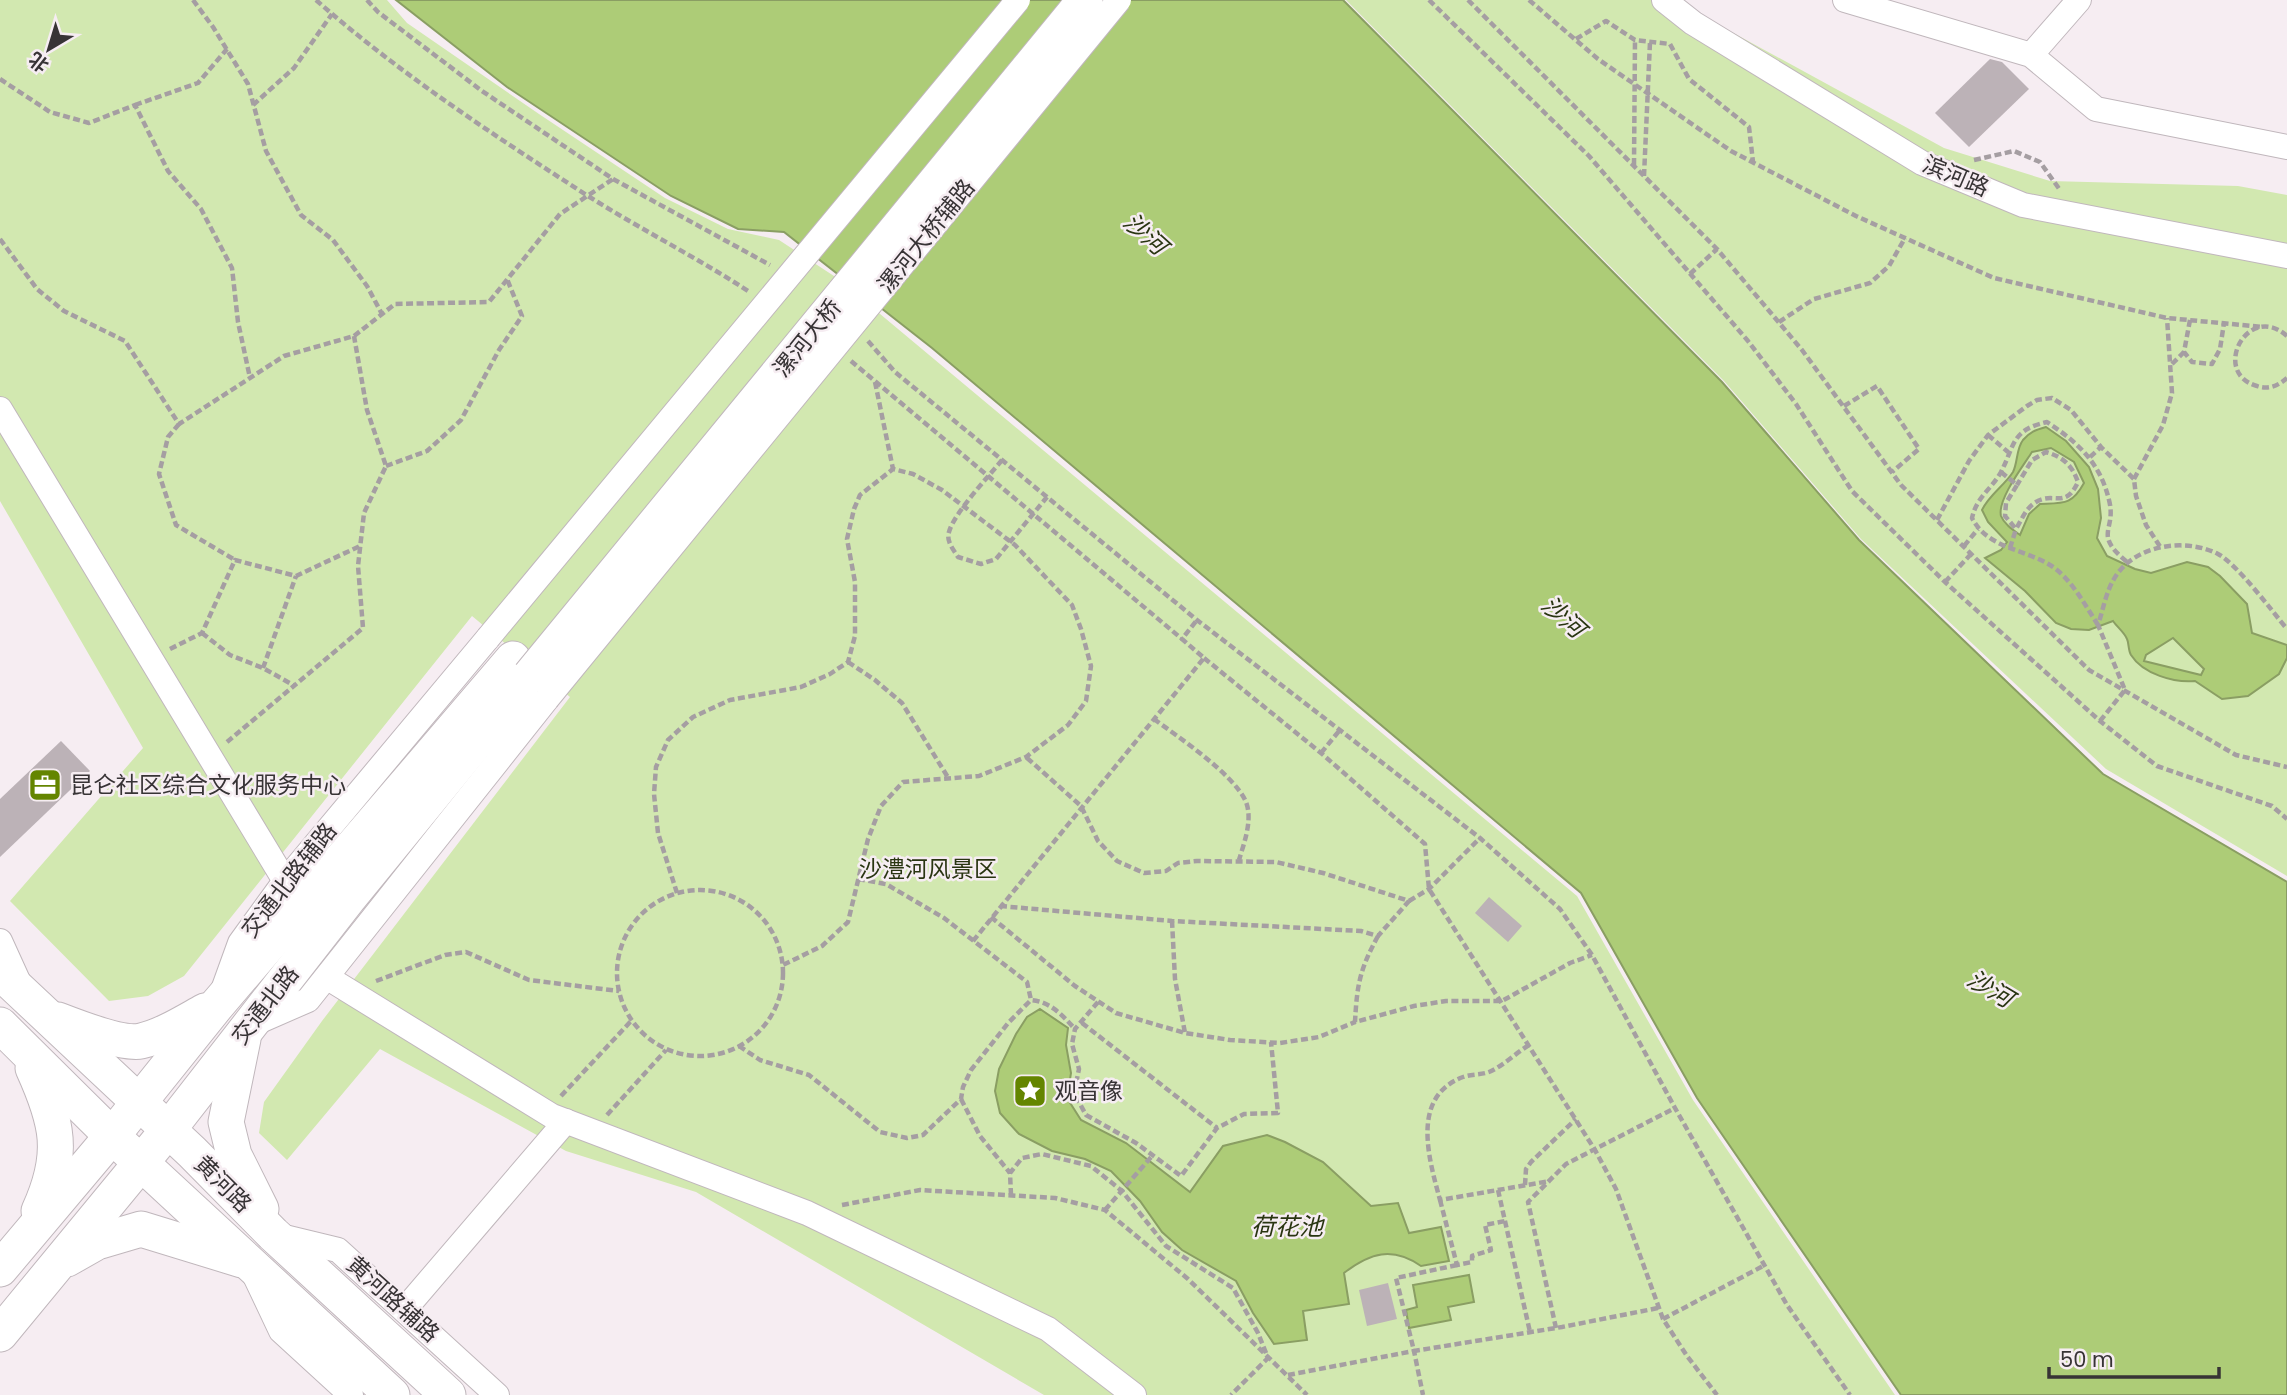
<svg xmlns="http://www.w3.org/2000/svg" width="2287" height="1395" font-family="Poppins,'Noto Sans SC',sans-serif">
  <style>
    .green { fill: #d2e8b0 }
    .water { fill: #adcc77; stroke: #8a9e63; stroke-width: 2; fill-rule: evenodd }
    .building { fill: #bcb2b7 }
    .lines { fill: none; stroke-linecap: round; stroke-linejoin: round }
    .minor-casing { stroke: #c0b7bc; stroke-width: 26 }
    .secondary-casing { stroke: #c0b7bc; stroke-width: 37 }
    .path { stroke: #a59ea2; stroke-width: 4.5; stroke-dasharray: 7 3.5; stroke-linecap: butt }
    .minor { stroke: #fff; stroke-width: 24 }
    .secondary { stroke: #fff; stroke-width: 35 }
    .minor-bridge-casing { stroke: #c0b7bc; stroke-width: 26; stroke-linecap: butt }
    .secondary-bridge-casing { stroke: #c0b7bc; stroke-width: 37; stroke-linecap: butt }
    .minor-bridge { stroke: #fff; stroke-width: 24 }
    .secondary-bridge { stroke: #fff; stroke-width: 35 }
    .labels { text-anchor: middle; stroke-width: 5; stroke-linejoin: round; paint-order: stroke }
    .street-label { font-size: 23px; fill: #373335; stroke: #f6edf2 }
    .poi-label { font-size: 23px; fill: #373335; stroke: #f6edf2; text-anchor: start }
    .park-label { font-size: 23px; fill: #293511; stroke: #f6edf2 }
    .water-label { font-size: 24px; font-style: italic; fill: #293511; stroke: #f6edf2 }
  </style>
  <rect width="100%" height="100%" fill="#f6edf2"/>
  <!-- green -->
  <g class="green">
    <path d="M 0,0 L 387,0 L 407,23 L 539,114 L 665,198 L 728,229 L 779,240 L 837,278 L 1577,896 L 1693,1100 L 1895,1395 L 1044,1395 L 696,1192 L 566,1151 L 380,1049 L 287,1160 L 259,1133 L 264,1102 L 322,1021 L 570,697 L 472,616 L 184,976 L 148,996 L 109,1001 L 10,901 L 143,748 L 0,501 Z"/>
    <path d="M 1346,0 L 1684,0 L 1706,18 L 1944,148 L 2050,181 L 2238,186 L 2287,195 L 2287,876 L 2106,769 L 1861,539 L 1724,381 Z"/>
  </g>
  <!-- water -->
  <g class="water">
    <path d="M 396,0 L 1343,0 L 1722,382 L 1859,540 L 2103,774 L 2287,882 L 2287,1395 L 1901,1395 L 1697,1098 L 1581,893 L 932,348 L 784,232 L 738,229 L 671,196 L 507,87 Z"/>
    <path d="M 2046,427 L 2066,441 L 2089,467 L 2098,489 L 2101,518 L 2097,538 L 2107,556 L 2135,569 L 2151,573 L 2187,562 L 2208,567 L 2220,576 L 2247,604 L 2252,633 L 2287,645 L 2287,658 L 2279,674 L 2248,696 L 2222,699 L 2195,681 C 2174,683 2143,674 2131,655 C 2128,650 2129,643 2127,639 C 2124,632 2117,627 2113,621 L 2089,630 L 2071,629 L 2056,623 L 2025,591 L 1985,558 L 2001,550 L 2007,542 L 1988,522 L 1982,510 C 1989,495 2004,486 2013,472 C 2018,462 2016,449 2023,440 C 2030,432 2035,430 2046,427 ZM 2051,448 L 2074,462 L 2084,483 C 2072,505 2064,503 2040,504 L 2029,514 L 2020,535 C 2013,530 2004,524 2001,516 C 1997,500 2023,466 2032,452 ZM 2173,638 L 2204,669 L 2201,675 L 2144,661 L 2146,655 Z"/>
    <path d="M 1040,1009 L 1068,1028 L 1066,1045 L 1071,1073 L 1067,1098 L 1081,1120 L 1126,1143 L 1190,1192 L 1223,1146 L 1267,1135 L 1285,1142 L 1323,1162 L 1371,1206 L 1398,1203 L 1409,1233 L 1441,1227 L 1449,1261 L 1421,1266 C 1392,1246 1370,1253 1344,1273 L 1349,1304 L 1303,1311 L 1307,1340 L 1274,1344 L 1253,1313 L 1236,1281 L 1182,1250 L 1162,1232 L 1140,1201 L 1111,1171 L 1085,1159 L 1052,1151 L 1019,1134 L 1000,1113 L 995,1091 L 999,1069 L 1016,1034 L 1027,1017 Z"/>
    <path d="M 1469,1275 L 1474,1302 L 1448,1307 L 1451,1320 L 1409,1328 L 1406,1310 L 1417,1307 L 1413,1285 Z"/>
  </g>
  <!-- building -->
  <g class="building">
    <path d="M 1990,59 L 2002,62 L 2029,89 L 1969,147 L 1935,113 Z"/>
    <path d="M 61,741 L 90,771 L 0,857 L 0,799 Z"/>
    <path d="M 1489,897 L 1522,926 L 1508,942 L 1475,913 Z"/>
    <path d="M 1388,1283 L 1397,1319 L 1367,1326 L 1359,1290 Z"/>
  </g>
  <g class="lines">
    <defs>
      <g id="minor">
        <path d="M 1664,0 L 1693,23 L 1922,163 L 2023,205 L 2287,256"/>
        <path d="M 1845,0 L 2031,55 L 2096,109 L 2287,147"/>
        <path d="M 2031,55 L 2079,0"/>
        <path d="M 0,409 L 285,881"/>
        <path d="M 0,941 L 20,985"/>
        <path d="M 328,978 L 552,1116 L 807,1213 L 1048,1329 L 1134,1395"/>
        <path d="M 223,990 L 240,943 L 285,881 L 488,638"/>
        <path d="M 253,1024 L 308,1000 L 547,699"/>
        <path d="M 276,1235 L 338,1250 L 497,1395"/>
        <path d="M 254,1274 L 281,1331 L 351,1395"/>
        <path d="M 405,1309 L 566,1121"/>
      </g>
      <g id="secondary">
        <path d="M 0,972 L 192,1152 L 273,1234 L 448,1395"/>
        <path d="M 58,1020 C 76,1027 123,1045 141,1041 C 163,1036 185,1022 205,1011"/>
        <path d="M 0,1025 L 112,1136 L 392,1395"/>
        <path d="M 243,1039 L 226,1122 L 234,1155 L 261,1209"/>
        <path d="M 33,1068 C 58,1123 65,1154 39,1211"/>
        <path d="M 67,1259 L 97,1242 L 141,1229 L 242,1260"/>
        <path d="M 0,1269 L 112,1136 L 217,1005 L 513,659"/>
        <path d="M 0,1334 L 168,1130 L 348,899 L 530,676"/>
      </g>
    </defs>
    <!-- minor casing -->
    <use href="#minor" class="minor-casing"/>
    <!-- secondary casing -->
    <use href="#secondary" class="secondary-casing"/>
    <!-- path -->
    <g class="path">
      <path d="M 193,0 L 213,27 L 248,84 L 266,151 L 301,215 L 333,240 L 367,286 L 382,314"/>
      <path d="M 316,0 C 400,74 495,136 588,196 C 640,229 696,257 748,291"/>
      <path d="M 367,0 L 378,12 L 482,91 L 613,179 L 770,265"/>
      <path d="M 1429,0 L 1589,156 L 1748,341 L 1796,404 L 1852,491 L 1945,582 L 2100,721 L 2157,766 L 2272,806 L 2287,819"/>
      <path d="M 1468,0 L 1717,249 L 1802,350 L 1901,485 L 2089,670 L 2236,755 L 2287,767"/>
      <path d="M 1529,0 L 1598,59 L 1731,151 L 1856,216 L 1994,278 L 2167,318 L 2263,327"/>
      <path d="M 1576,39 L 1606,21 L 1635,40 L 1670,44 L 1689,79 L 1749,127 L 1753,162"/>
      <path d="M 0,79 L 50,112 L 89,123 L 135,105 L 168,171 L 201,209 L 232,268 L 238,322 L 250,378"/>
      <path d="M 135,105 L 198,83 L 227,49"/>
      <path d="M 253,105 L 294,68 L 332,14"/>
      <path d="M 1974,160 L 2014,151 L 2040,162 L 2060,190"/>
      <path d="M 1634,165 L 1635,40"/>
      <path d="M 1644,176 L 1650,42"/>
      <path d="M 0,239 L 37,289 L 64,311 L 125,341 L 179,424 L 284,356 L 354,336 L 395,304 L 489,302 L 560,214 L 613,179"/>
      <path d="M 1690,274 L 1717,249"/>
      <path d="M 2190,320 L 2184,352 L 2192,362 L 2212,364 L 2220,349 L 2224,323"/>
      <path d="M 1779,322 L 1814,299 L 1870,283 L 1889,266 L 1905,238"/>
      <path d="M 2287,336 C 2248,301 2210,373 2257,386 C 2268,390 2278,386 2287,378"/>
      <path d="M 868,341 L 895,372 L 1047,497 L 1197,620 L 1480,838 L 1560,909 L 1592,955 L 1675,1108 L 1787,1305 L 1850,1395"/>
      <path d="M 851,361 L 1182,639"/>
      <path d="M 2172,364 L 2184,352"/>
      <path d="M 875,382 L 893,469"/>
      <path d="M 1844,406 L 1877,386 L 1919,449 L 1892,472"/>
      <path d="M 179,424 L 168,437 L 159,474 L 176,525 L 235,560"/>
      <path d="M 1988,435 L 2008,452"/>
      <path d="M 2090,457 L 2101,447"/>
      <path d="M 1002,460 C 989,476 954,513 949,532 C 946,541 953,549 958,557 L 981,564 L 996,559 L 1047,497"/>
      <path d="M 386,466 L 427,451 L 461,420 L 499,350 L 522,316 L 507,279"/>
      <path d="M 2001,472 L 2017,485 L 2006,503 L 2005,516 L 2016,529 C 2022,519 2026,508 2036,502 C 2054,491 2065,510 2078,482 C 2072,465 2063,457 2046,452 L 2032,460 L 2017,485"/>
      <path d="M 2134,479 L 2163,425 L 2172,393 L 2167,318"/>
      <path d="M 1937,520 L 1969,461 L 1988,435 L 2027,406 L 2037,400 L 2052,398 L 2071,410 L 2101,447 L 2134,479 L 2136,496 L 2146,525 L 2161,548"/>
      <path d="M 1964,546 L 1978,529"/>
      <path d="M 2010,548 L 2016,529"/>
      <path d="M 1945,582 L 1971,554"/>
      <path d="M 2098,625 C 2085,605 2071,578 2050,565 C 2024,549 1987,548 1972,518 C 1977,496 1991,490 2001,472 C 2015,445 2011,430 2047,422 C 2077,442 2100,462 2109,500 C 2117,531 2092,533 2127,562"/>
      <path d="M 202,633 L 230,655 L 263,668 L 295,686"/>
      <path d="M 170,649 L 202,633 L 235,560 L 296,576 L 360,546"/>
      <path d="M 1204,658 L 1321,753 L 1425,844 L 1429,889 L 1595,1150 L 1616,1189 L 1663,1319 L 1687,1356 L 1717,1395"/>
      <path d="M 848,662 L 875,680 L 902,703 L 949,779"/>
      <path d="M 263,668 L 296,576"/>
      <path d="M 1154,719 C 1178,737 1234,774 1246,802 C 1253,820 1244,843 1239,860"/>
      <path d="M 2100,721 L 2125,690 L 2098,625 C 2103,610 2106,592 2114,579 C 2133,545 2185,537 2218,554 C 2237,564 2272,611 2287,629"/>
      <path d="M 227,742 L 363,628 L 358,566 L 364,513 L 386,466 L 367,410 L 354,336"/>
      <path d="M 1321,753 L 1339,731"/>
      <path d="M 858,879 L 886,884 L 944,918 L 1027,982 L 1031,1000 C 1051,1002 1062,1015 1075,1029"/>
      <circle cx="700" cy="973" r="83"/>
      <path d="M 677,893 L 658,833 L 654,794 L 656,767 L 668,740 L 693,717 L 730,700 L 801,687 L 830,674 L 848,662 L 855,636 L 855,582 L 847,539 L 854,509 L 860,495 L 893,469 L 913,474 L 942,490 L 1015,545 L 1072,605 L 1081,629 L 1091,666 L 1086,701 L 1068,725 L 1026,757 L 979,776 L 903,782 L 881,806 L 868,839 L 848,922 L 822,946 L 783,965"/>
      <path d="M 1409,901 L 1429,889 L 1480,838"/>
      <path d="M 1000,906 L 1172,921 L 1361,931 L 1378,936 L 1409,901 L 1323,873 L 1276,862 L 1197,861 L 1178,863 L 1166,871 L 1144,873 L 1117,861 L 1098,841 L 1081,806 L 1026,757"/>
      <path d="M 991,917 L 1075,986 L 1116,1013 L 1185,1033 L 1230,1040 L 1280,1043 L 1319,1037 L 1355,1022"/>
      <path d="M 1172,921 L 1175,979 L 1185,1033"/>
      <path d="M 1378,936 C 1360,969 1357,984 1355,1022 L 1414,1006 L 1446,1001 L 1502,1001 L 1570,963 L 1592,955"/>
      <path d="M 973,941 L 1204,658 L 1182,639 L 1197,620"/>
      <path d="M 376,981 L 445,955 L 466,952 L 529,980 L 619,991"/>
      <path d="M 1098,1002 L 1075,1029 L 1072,1044 L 1079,1069 L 1074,1093 L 1086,1115 L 1136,1143 L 1181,1176 L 1217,1128 L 1244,1114 L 1278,1113 L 1271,1042"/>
      <path d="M 1082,1023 L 1217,1128"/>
      <path d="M 1529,1045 C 1516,1053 1503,1066 1489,1072 C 1481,1075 1471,1074 1463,1077 C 1410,1097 1429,1159 1440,1200 L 1550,1181"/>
      <path d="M 739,1046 L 760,1060 L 809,1075 L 880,1132 L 907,1138 L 923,1135 L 961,1099 L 963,1087 L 971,1070 L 1009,1022 L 1031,1000"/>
      <path d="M 561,1096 L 632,1020"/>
      <path d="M 961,1099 L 980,1136 L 1010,1173"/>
      <path d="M 607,1115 L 666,1050"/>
      <path d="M 1525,1185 L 1526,1169 L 1531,1162 L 1576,1119"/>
      <path d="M 1498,1190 L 1530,1332"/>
      <path d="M 1011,1195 L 1010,1173 L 1022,1158 L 1042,1154 L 1091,1166 L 1122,1191 L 1166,1246 L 1233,1288 L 1258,1333 L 1268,1358 L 1231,1395"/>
      <path d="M 1440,1200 L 1457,1265 L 1472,1262 L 1472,1256 L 1491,1250 L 1485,1225 L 1505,1221"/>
      <path d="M 842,1205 L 920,1190 L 1055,1198 L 1105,1210 L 1188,1279 L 1307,1395"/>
      <path d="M 1105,1210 L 1152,1156"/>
      <path d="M 1457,1265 L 1396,1278 L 1414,1351 L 1562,1327 L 1658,1308"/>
      <path d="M 1663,1319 L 1765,1265"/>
      <path d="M 1556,1328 L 1528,1202 L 1566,1164 L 1675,1108"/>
      <path d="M 1288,1375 L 1414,1351 L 1423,1395"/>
    </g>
    <!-- minor -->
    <use href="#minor" class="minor"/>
    <!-- secondary -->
    <use href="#secondary" class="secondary"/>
    <defs>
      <g id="minor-bridge">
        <path d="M 488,638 L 1018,0"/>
        <path d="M 547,699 L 1119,0"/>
      </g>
      <path id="secondary-bridge" d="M 530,676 L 1085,0"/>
    </defs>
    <!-- minor-bridge casing -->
    <use href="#minor-bridge" class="minor-bridge-casing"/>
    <!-- secondary-bridge casing -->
    <use href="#secondary-bridge" class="secondary-bridge-casing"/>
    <!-- minor-bridge -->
    <use href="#minor-bridge" class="minor-bridge"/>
    <!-- secondary-bridge -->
    <use href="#secondary-bridge" class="secondary-bridge"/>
  </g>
  <!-- icons -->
  <defs>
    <symbol id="office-square" viewBox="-11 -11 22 22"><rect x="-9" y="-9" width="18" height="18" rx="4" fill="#648500" stroke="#f6edf2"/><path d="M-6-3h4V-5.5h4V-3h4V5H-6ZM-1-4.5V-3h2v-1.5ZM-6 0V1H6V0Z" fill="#fff"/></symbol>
    <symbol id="sight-square" viewBox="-11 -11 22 22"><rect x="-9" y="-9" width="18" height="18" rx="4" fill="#648500" stroke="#f6edf2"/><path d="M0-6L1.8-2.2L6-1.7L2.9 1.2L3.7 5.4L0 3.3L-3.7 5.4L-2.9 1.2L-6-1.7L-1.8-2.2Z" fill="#fff"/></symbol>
  </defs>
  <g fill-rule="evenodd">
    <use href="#office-square" x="26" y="766" width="38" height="38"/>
    <use href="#sight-square" x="1011" y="1072" width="38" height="38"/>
  </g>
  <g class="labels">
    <!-- street labels -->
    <g class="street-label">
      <text transform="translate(1956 176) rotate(23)" y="8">滨河路</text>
      <text transform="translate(926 236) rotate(-51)" y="8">漯河大桥辅路</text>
      <text transform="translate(807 338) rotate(-51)" y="8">漯河大桥</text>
      <text transform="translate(289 880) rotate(-52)" y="8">交通北路辅路</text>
      <text transform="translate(265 1005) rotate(-52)" y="8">交通北路</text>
      <text transform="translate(223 1184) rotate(45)" y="8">黄河路</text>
      <text transform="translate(393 1299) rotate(42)" y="8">黄河路辅路</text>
    </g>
    <!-- poi labels -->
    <g class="poi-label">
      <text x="70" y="793">昆仑社区综合文化服务中心</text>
      <text x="1054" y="1099">观音像</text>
    </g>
    <!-- park labels -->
    <g class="park-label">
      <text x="928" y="877">沙澧河风景区</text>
    </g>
    <!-- water labels -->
    <g class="water-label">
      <text transform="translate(1145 234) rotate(42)" y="8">沙河</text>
      <text transform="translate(1563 617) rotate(42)" y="8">沙河</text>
      <text transform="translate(1990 989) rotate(31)" y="8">沙河</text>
      <text x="1287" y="1235">荷花池</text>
    </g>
  </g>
  <!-- north arrow -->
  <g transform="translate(49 49) rotate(218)" stroke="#f6edf2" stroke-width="5" paint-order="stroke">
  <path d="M0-5L12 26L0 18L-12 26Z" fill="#373335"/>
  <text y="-10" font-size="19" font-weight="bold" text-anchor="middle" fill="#373335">北</text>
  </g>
  <!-- scale -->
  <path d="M2049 1367v10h170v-10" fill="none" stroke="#373335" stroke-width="3.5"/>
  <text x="2060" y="1367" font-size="21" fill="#373335" stroke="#f6edf2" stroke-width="5" paint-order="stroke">50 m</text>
</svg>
